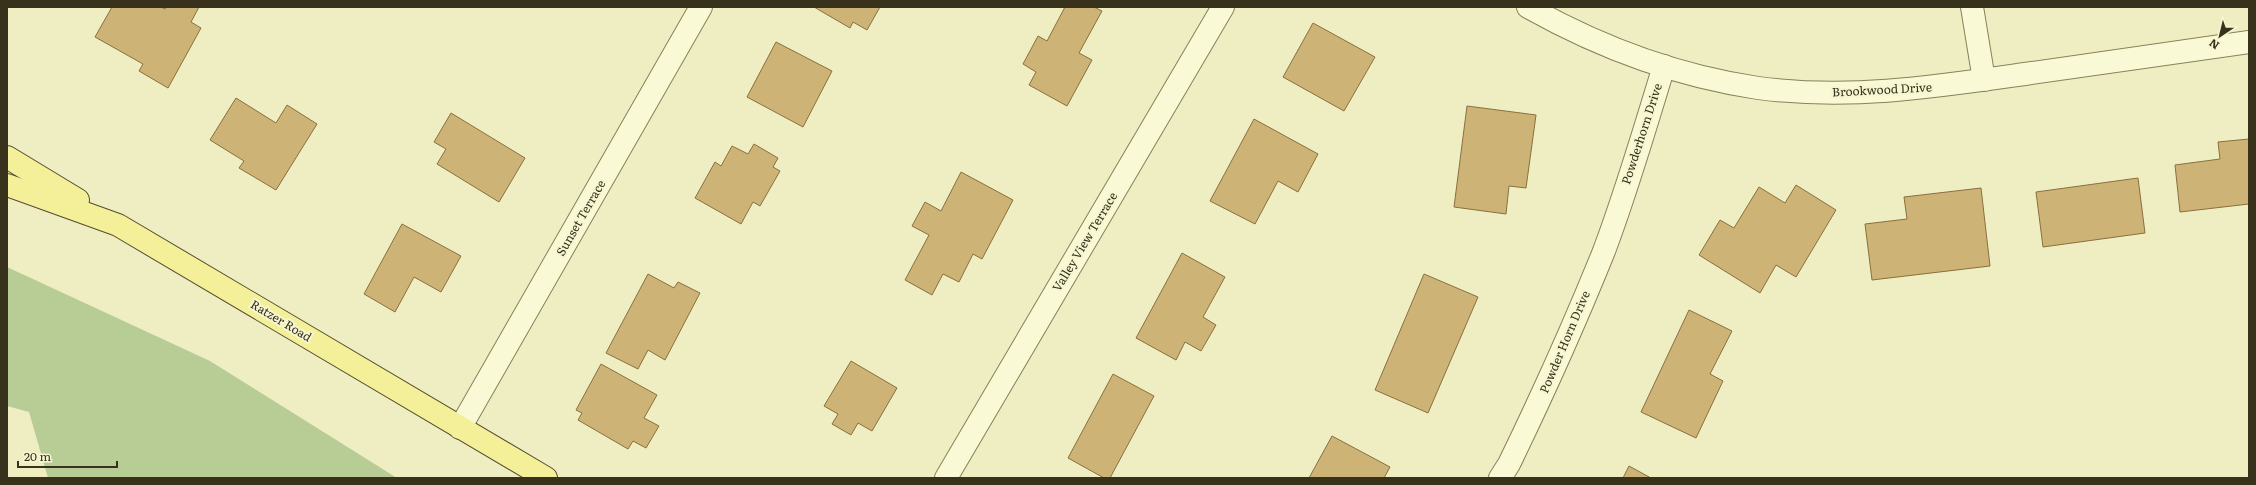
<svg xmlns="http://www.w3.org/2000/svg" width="2256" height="485" font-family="Literata,serif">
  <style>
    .green { fill: #b7cd95 }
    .building { fill: #ceb377; stroke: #89703e }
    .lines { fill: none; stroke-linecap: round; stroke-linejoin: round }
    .minor-casing { stroke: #898059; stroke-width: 24 }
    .major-casing { stroke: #564c2d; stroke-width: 24 }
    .minor { stroke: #f9f9d5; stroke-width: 22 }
    .major { stroke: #f3f099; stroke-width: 22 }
    .labels { text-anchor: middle; stroke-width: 4; stroke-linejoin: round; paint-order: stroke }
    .street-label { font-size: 12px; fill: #38321d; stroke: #f6f6d1 }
  </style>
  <rect width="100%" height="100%" fill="#efeec2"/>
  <!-- green -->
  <path class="green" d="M 7,267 L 210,361 L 397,478 L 48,478 L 29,412 L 7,406 Z"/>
  <!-- building -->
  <g class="building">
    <path d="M 112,7 L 161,7 L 165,9 L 166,7 L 199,7 L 191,22 L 201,28 L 168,88 L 139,71 L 143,64 L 95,37 Z"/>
    <path d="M 814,7 L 880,7 L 867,30 L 853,22 L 850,28 Z"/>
    <path d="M 1065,7 L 1094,7 L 1102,11 L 1079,53 L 1092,60 L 1067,106 L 1029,85 L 1036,72 L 1023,64 L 1038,36 L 1047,41 Z"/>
    <path d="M 1313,23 L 1375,57 L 1344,111 L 1283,77 Z"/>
    <path d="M 776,42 L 832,71 L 803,127 L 747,97 Z"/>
    <path d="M 236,98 L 276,123 L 287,105 L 317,124 L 276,190 L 239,168 L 244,161 L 210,140 Z"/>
    <path d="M 1467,106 L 1536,115 L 1526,188 L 1509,186 L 1506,214 L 1454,207 Z"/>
    <path d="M 451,113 L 525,158 L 499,202 L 437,164 L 446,149 L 434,142 Z"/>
    <path d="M 1254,119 L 1318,154 L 1298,192 L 1278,181 L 1255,224 L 1210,201 Z"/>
    <path d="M 2249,139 L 2249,204 L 2180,212 L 2175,165 L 2220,159 L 2218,142 Z"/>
    <path d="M 754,144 L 778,158 L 773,167 L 780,171 L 760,206 L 753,202 L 741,224 L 695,198 L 715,162 L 721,166 L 732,146 L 748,154 Z"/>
    <path d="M 961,172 L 1013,200 L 982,259 L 973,254 L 959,282 L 943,274 L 932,295 L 905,280 L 929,235 L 912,226 L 925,202 L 941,211 Z"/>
    <path d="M 2138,178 L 2145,233 L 2043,247 L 2036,192 Z"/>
    <path d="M 1796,185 L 1836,210 L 1796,277 L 1776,265 L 1760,293 L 1699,255 L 1720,220 L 1734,228 L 1759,187 L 1785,203 Z"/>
    <path d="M 1981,188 L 1990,266 L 1872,280 L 1865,224 L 1907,219 L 1904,197 Z"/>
    <path d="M 402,224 L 461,256 L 441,292 L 414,277 L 395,312 L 364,294 Z"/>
    <path d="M 1182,253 L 1225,277 L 1203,317 L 1216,325 L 1201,351 L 1185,342 L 1176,360 L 1136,338 Z"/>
    <path d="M 648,274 L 674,288 L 678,282 L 700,293 L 665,360 L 648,350 L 638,369 L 606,353 Z"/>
    <path d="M 1424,274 L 1478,297 L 1428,413 L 1375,390 Z"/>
    <path d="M 1689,310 L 1732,331 L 1710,374 L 1723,381 L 1696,438 L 1641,412 Z"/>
    <path d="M 851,361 L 897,388 L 872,431 L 858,423 L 851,435 L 832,424 L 838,414 L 824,406 Z"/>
    <path d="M 601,364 L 657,395 L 644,418 L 659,426 L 646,448 L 633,441 L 628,449 L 578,420 L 582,413 L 576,410 Z"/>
    <path d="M 1113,374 L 1154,396 L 1110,478 L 1104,478 L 1068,458 Z"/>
    <path d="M 1332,436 L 1390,467 L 1384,478 L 1309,478 Z"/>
    <path d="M 1629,466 L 1651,478 L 1623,478 Z"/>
  </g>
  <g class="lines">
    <defs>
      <g id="minor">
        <path d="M 1528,7 C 1599,47 1677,76 1758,88 C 1850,100 1934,87 2025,74 C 2099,64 2174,53 2249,42"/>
        <path d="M 1972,7 L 1984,80"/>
        <path d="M 460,428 L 701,7"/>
        <path d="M 946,478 L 1223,7"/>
        <path d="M 1500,478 L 1509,464 C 1543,394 1575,323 1604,251 C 1627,190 1645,128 1664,66"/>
      </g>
      <g id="major">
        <path d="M 7,157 L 78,200"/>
        <path d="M 7,185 L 118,225 L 546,478"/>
      </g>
    </defs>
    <!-- minor casing -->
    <use href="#minor" class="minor-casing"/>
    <!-- major casing -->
    <use href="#major" class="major-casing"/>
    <!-- minor -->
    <use href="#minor" class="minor"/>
    <!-- major -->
    <use href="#major" class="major"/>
  </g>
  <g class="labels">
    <!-- street labels -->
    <g class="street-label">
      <text transform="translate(1882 90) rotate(-3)" y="4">Brookwood Drive</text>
      <text transform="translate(1642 134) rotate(-72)" y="4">Powderhorn Drive</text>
      <text transform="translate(581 218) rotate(-60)" y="4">Sunset Terrace</text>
      <text transform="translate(1085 242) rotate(-59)" y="4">Valley View Terrace</text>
      <text transform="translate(281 321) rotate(31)" y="4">Ratzer Road</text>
      <text transform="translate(1565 342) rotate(-67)" y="4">Powder Horn Drive</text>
    </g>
  </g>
  <!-- border -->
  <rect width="2256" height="485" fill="none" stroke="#38321d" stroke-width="16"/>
  <!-- north arrow -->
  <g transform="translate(2220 36) rotate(215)" stroke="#f6f6d1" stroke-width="3" paint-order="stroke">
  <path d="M0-3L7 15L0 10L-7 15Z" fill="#38321d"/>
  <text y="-6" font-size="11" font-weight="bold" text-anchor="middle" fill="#38321d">N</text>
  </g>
  <!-- scale -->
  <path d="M18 461v6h99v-6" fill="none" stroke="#38321d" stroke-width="2"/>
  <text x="24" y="461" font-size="12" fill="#38321d" stroke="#f6f6d1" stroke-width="3" paint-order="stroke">20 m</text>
</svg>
